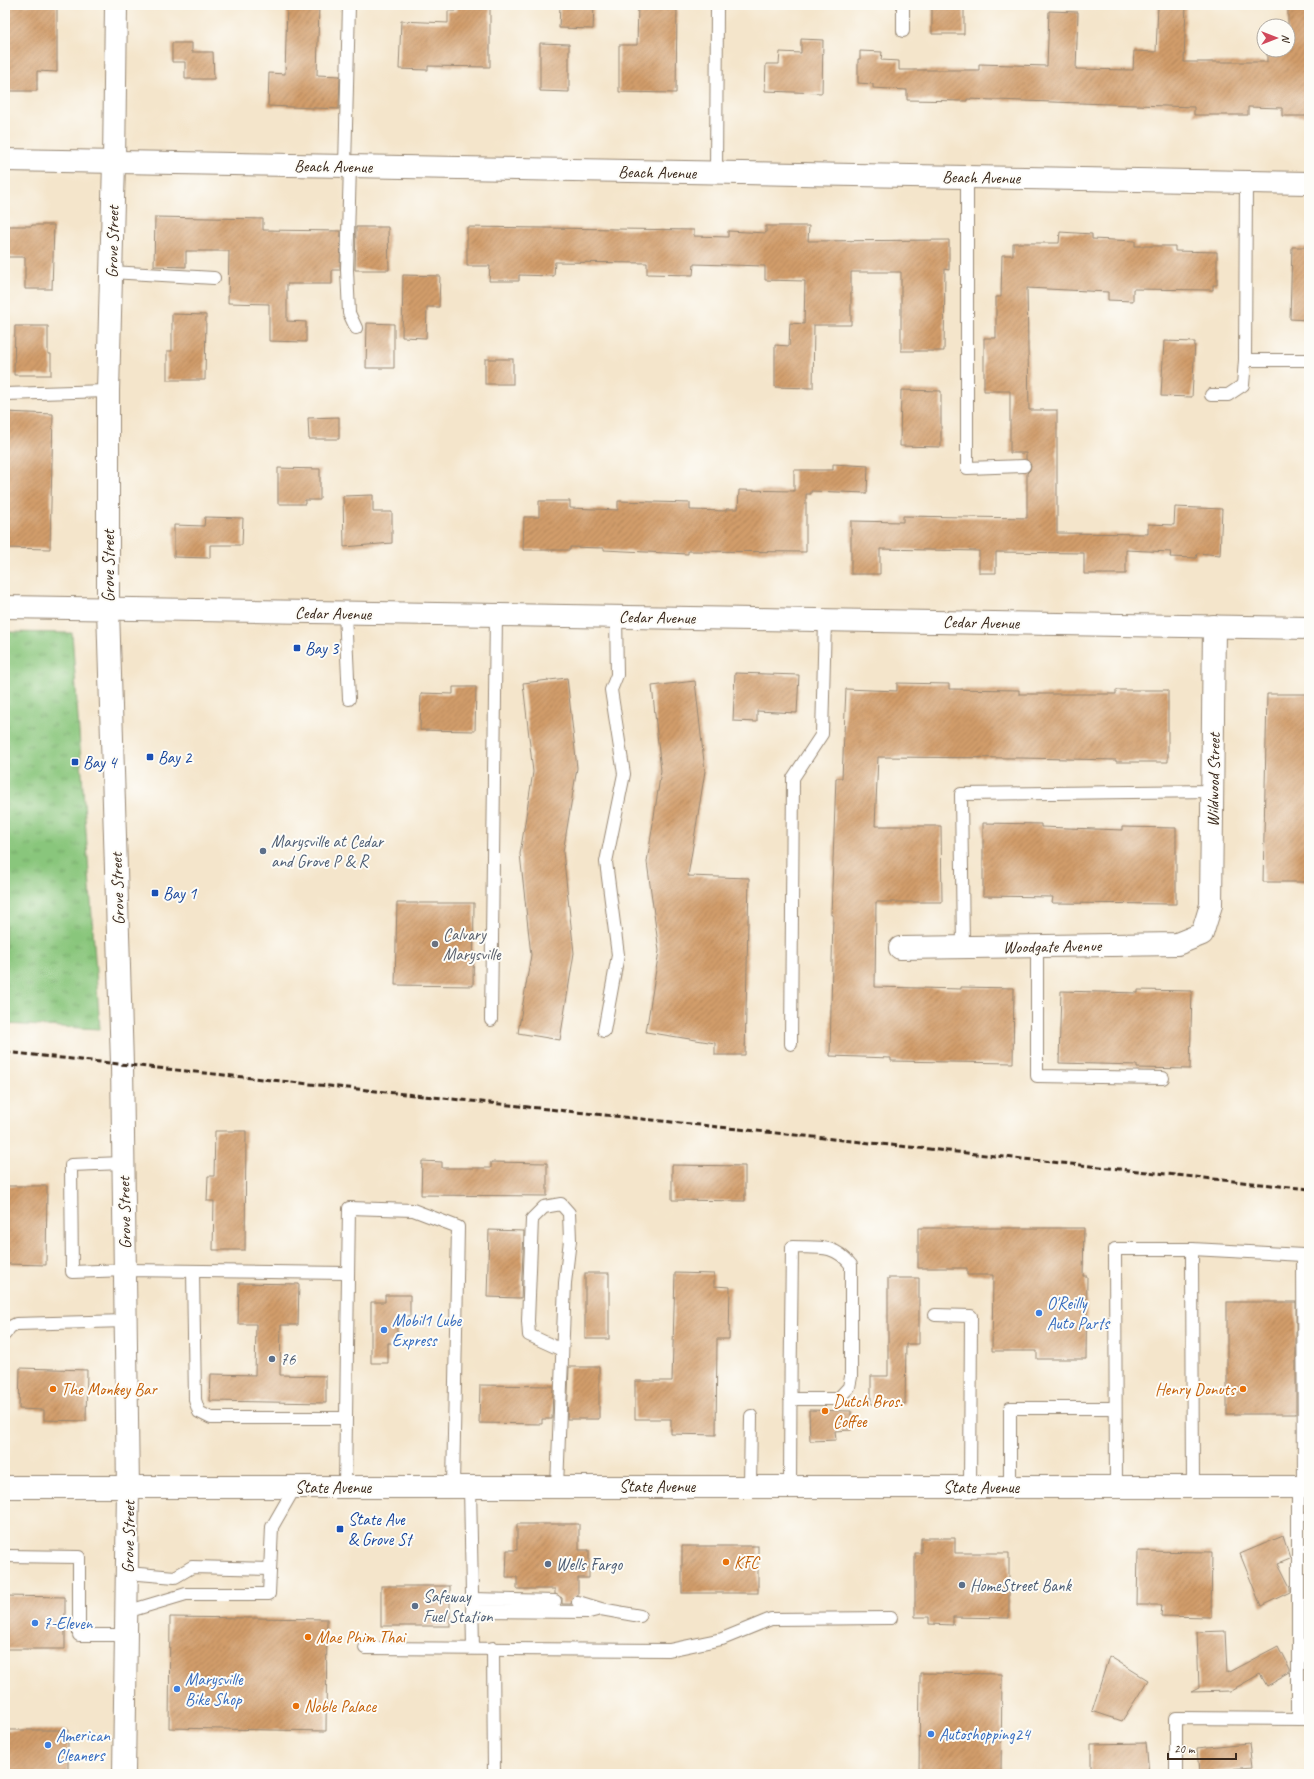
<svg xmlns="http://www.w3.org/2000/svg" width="1314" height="1779" font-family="Caveat,sans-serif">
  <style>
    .grass { fill: url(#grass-tufts); stroke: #62784d }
    .building { fill: url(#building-hatch) }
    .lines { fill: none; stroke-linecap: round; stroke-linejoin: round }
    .service-casing { stroke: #988874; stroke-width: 14 }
    .minor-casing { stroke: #988874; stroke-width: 24 }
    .tertiary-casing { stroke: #988874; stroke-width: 24 }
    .primary-casing { stroke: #988874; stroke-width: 24 }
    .service { stroke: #fff; stroke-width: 12 }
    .minor { stroke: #fff; stroke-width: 22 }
    .tertiary { stroke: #fff; stroke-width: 22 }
    .primary { stroke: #fff; stroke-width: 22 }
    .rail { stroke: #3b2a1e; stroke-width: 3; stroke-dasharray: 6 3; stroke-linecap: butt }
    .transit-dot { fill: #1a4fb4; stroke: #fdfcf7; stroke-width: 1.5 }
    .service-dot { fill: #5c6f8a; stroke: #fdfcf7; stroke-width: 1.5 }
    .worship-dot { fill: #6b7280; stroke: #fdfcf7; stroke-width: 1.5 }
    .shop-dot { fill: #3f7fe0; stroke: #fdfcf7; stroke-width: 1.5 }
    .food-dot { fill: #e8710a; stroke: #fdfcf7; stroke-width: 1.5 }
    .labels { text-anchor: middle; stroke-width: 4; stroke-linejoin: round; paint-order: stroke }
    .street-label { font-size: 17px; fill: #3b2a1e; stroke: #fdfcf7 }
    .transit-label { font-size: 17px; fill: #164399; stroke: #fdfcf7; text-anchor: start }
    .service-label { font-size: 17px; fill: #4e5e75; stroke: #fdfcf7; text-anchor: start }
    .worship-label { font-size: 17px; fill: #5b616d; stroke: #fdfcf7; text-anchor: start }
    .shop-label { font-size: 17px; fill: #366cbe; stroke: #fdfcf7; text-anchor: start }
    .food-label { font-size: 17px; fill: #c56008; stroke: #fdfcf7; text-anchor: start }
  </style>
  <defs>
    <pattern id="grass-tufts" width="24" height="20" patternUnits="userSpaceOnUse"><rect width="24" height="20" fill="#89c67c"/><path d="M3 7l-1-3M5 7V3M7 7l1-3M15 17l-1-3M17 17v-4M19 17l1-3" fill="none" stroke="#71a165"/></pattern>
    <pattern id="building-hatch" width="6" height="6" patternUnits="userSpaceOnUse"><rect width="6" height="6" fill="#d29d6a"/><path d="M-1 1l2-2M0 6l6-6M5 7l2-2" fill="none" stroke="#ac8057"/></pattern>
  </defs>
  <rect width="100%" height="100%" fill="#fdfcf7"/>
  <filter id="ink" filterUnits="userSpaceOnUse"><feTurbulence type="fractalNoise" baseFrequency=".025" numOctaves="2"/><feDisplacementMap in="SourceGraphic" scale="8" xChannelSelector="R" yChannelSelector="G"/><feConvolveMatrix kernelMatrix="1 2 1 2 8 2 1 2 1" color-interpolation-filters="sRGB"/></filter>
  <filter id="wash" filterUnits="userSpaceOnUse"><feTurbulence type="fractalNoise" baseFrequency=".012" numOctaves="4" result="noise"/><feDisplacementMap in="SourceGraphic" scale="16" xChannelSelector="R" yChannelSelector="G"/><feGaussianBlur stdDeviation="0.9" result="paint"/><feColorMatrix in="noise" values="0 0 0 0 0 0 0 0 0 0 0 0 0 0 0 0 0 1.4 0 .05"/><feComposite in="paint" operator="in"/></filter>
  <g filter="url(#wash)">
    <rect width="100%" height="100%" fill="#f4e5cb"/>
    <!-- grass -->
    <path class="grass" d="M 5,632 L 72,633 L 100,1029 L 5,1024 Z"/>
    <g id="blocks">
      <!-- building -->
      <g class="building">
        <path d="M 5,5 L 57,5 L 57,72 L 37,71 L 37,91 L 5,91 Z"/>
        <path d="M 287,5 L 319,5 L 317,75 L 340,76 L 339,109 L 268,106 L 269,73 L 285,74 Z"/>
        <path d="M 457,5 L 490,5 L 490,67 L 428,66 L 428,70 L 399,69 L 401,21 L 448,23 L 448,11 L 456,11 Z"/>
        <path d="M 560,5 L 594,5 L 593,29 L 559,28 Z"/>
        <path d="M 638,5 L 677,5 L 676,93 L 619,92 L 619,45 L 637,45 Z"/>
        <path d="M 1158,5 L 1186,5 L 1184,62 L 1267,62 L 1267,50 L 1288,50 L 1288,9 L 1309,10 L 1309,116 L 1282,116 L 1282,108 L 1248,107 L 1248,115 L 1194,115 L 1194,107 L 967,99 L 967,101 L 907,100 L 907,90 L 873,88 L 873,84 L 858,83 L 858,59 L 860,59 L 860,51 L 882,52 L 881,60 L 899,61 L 899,70 L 979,70 L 979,64 L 1047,66 L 1049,11 L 1078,12 L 1076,69 L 1133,70 L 1134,51 L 1156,52 Z"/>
        <path d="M 932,6 L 964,7 L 964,34 L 932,34 Z"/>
        <path d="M 801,39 L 823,40 L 822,93 L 765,91 L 766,64 L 779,64 L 780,52 L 801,53 Z"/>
        <path d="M 172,43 L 192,43 L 192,52 L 213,52 L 214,79 L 185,79 L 185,62 L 172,62 Z"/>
        <path d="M 540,43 L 569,44 L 569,92 L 540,91 Z"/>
        <path d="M 155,217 L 263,219 L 263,230 L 341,231 L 340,270 L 332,270 L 332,284 L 287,284 L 287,321 L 306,322 L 306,342 L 269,341 L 269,304 L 228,303 L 229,251 L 186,251 L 186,267 L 154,266 Z"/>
        <path d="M 32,225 L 54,225 L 52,289 L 25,289 L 25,257 L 5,257 L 5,226 L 32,226 Z"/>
        <path d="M 766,226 L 809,226 L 808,241 L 949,240 L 949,270 L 945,269 L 944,351 L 901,351 L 901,272 L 851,272 L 851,325 L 814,325 L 813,388 L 775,387 L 775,345 L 789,346 L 790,323 L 804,324 L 805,281 L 765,280 L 765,266 L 694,264 L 693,275 L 647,274 L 647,263 L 555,262 L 554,276 L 519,275 L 519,281 L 489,281 L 490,266 L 467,266 L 467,227 L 694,230 L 694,236 L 728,237 L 728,231 L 766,233 Z"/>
        <path d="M 356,227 L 388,227 L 389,270 L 355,270 Z"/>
        <path d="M 1060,232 L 1092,234 L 1092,239 L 1135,241 L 1135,246 L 1175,246 L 1175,251 L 1217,252 L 1217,285 L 1213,285 L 1213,290 L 1133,289 L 1133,301 L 1108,300 L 1108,292 L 1027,288 L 1029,410 L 1057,410 L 1057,533 L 1148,534 L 1148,524 L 1174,525 L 1175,507 L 1222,509 L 1220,555 L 1197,553 L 1196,558 L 1170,557 L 1171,552 L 1126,550 L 1126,574 L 1084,574 L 1084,553 L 996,552 L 996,573 L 979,573 L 979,551 L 880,549 L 880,574 L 851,574 L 851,521 L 903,522 L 903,516 L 1027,518 L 1027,473 L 1030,470 L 1031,465 L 1026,459 L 1026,453 L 1010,453 L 1010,391 L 984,391 L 984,338 L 996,338 L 996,297 L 1001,297 L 1002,255 L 1013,255 L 1013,243 L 1059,243 Z"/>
        <path d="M 1292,247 L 1309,247 L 1309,320 L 1290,319 Z"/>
        <path d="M 403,275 L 440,276 L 439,307 L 427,307 L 426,338 L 402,337 Z"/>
        <path d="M 172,314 L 206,315 L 205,380 L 167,380 L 167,351 L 172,351 Z"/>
        <path d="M 367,323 L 394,324 L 394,368 L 366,368 Z"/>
        <path d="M 15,326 L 48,326 L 48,354 L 51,354 L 51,375 L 14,375 Z"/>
        <path d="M 1164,341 L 1195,342 L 1192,397 L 1161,396 Z"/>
        <rect x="485" y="359" width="28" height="25"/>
        <path d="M 901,390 L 941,391 L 941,447 L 900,446 Z"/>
        <path d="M 5,412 L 53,414 L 50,549 L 5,548 Z"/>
        <path d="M 339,417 L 339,439 L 309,439 L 308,418 Z"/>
        <path d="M 833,464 L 868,466 L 867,493 L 811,491 L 811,494 L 806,494 L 806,552 L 688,551 L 688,554 L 604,550 L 604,548 L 570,547 L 570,550 L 523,550 L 524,517 L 539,517 L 539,501 L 570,501 L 570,508 L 618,510 L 618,501 L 690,503 L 690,510 L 726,511 L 726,509 L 738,509 L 739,490 L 794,491 L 794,470 L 833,470 Z"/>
        <path d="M 278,468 L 320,469 L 320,500 L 305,500 L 305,504 L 278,504 Z"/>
        <path d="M 373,495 L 373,512 L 392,512 L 392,543 L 344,547 L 343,496 Z"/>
        <path d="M 205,517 L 243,518 L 242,545 L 210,545 L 210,558 L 174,557 L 174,525 L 204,526 Z"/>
        <path d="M 735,673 L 799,675 L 797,713 L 757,711 L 757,722 L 733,721 Z"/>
        <path d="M 567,678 L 577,768 L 563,852 L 574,953 L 560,1040 L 518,1033 L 531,955 L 520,854 L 533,772 L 523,683 Z"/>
        <path d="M 695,681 L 705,771 L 688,876 L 749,878 L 745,1055 L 715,1055 L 715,1043 L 646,1032 L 659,951 L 647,862 L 661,771 L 652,686 Z"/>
        <path d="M 897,683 L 949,684 L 949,689 L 1019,690 L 1019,694 L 1116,694 L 1116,690 L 1168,690 L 1168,762 L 1116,762 L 1116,760 L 1021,758 L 878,757 L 875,826 L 941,826 L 942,902 L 876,902 L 875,987 L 961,989 L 961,987 L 1014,988 L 1013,1063 L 891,1061 L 891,1058 L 830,1056 L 833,915 L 831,915 L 836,778 L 842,778 L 846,689 L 897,691 Z"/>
        <path d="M 453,687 L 476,687 L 475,731 L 420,730 L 421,693 L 453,694 Z"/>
        <path d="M 1267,694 L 1309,694 L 1309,882 L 1263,882 Z"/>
        <path d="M 983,823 L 1041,824 L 1041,827 L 1122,830 L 1122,827 L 1176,828 L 1176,904 L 1052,903 L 1053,897 L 983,896 Z"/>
        <path d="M 397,903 L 474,903 L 473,986 L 395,985 Z"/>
        <path d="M 1138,990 L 1192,991 L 1190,1069 L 1137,1068 L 1137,1065 L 1059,1063 L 1061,991 L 1138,993 Z"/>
        <path d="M 215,1131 L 246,1131 L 245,1250 L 213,1250 L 214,1201 L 207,1201 L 208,1176 L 214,1176 Z"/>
        <path d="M 422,1161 L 442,1162 L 442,1168 L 491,1168 L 491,1162 L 547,1163 L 547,1196 L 421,1195 Z"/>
        <path d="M 672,1165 L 745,1166 L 745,1201 L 672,1200 Z"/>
        <path d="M 5,1186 L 47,1186 L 46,1265 L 5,1264 Z"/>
        <path d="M 918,1228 L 1084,1228 L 1083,1276 L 1087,1276 L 1086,1359 L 1037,1359 L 1037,1351 L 992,1351 L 993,1275 L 967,1275 L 967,1268 L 918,1268 Z"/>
        <path d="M 489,1230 L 524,1231 L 521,1298 L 487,1297 Z"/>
        <rect x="585" y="1273" width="24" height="66"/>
        <path d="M 675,1273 L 714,1274 L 714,1286 L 730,1287 L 729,1339 L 717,1339 L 716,1435 L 671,1434 L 671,1419 L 635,1419 L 635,1381 L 672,1381 Z"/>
        <path d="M 888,1278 L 919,1278 L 919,1344 L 906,1344 L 905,1404 L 871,1404 L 871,1376 L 888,1376 Z"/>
        <path d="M 239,1283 L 299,1284 L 298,1325 L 281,1325 L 280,1375 L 326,1376 L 326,1403 L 210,1401 L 211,1374 L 255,1375 L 256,1324 L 238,1324 Z"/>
        <path d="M 385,1295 L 410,1295 L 410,1316 L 397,1316 L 397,1343 L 388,1343 L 388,1363 L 371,1363 L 371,1302 L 385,1302 Z"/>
        <rect x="1227" y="1302" width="69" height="112"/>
        <path d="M 569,1367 L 599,1367 L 599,1419 L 567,1419 Z"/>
        <path d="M 20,1368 L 87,1370 L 86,1421 L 44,1420 L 44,1410 L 19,1409 Z"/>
        <path d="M 480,1385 L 553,1386 L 552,1419 L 542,1419 L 542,1424 L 479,1423 Z"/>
        <path d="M 809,1410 L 851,1411 L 851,1430 L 835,1431 L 836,1440 L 810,1441 Z"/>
        <path d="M 517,1524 L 579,1524 L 579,1550 L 589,1550 L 589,1578 L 578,1578 L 578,1595 L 573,1597 L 571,1604 L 562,1604 L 562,1598 L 555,1594 L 555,1589 L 517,1589 L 517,1577 L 506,1577 L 507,1550 L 517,1550 Z"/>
        <path d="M 1283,1536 L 1290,1558 L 1278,1563 L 1290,1587 L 1290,1592 L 1261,1606 L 1240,1554 Z"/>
        <path d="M 921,1538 L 955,1538 L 955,1553 L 1009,1553 L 1009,1618 L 953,1617 L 953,1625 L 929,1624 L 929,1617 L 915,1617 L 915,1553 L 921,1553 Z"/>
        <rect x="682" y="1546" width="76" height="47"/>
        <path d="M 1138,1551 L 1212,1552 L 1211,1617 L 1161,1616 L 1162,1605 L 1137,1605 Z"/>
        <rect x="381" y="1586" width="69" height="40"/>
        <path d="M 5,1596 L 65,1597 L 65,1649 L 5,1649 Z"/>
        <path d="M 170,1617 L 327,1619 L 326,1731 L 169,1728 Z"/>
        <path d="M 1225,1631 L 1227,1673 L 1278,1646 L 1290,1670 L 1290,1673 L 1267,1686 L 1260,1674 L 1230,1691 L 1191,1692 L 1199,1688 L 1197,1632 Z"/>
        <path d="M 1109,1656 L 1148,1680 L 1122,1721 L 1092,1711 Z"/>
        <path d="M 920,1673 L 1002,1674 L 1001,1774 L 919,1774 Z"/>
        <rect x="5" y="1730" width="63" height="44"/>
        <path d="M 1146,1743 L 1149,1774 L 1091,1774 L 1091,1744 Z"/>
        <path d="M 1249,1743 L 1252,1768 L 1199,1773 L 1197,1748 Z"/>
      </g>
    </g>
  </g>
  <g filter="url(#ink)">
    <use href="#blocks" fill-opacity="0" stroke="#988874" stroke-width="1"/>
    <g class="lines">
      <defs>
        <g id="service">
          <path d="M 903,31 L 903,5"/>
          <path d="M 345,166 L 349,5"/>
          <path d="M 350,166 L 347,270 L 349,313 L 356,328"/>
          <path d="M 716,173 L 717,5"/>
          <path d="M 967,177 L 967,468 L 1024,466"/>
          <path d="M 1246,182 L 1245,360 L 1309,360"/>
          <path d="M 111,272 L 214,278"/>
          <path d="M 5,394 L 108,391"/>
          <path d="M 1211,395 L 1228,395 L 1243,385 L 1245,360"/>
          <path d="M 345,613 L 349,699"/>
          <path d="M 963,947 L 961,794 L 1213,791"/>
          <path d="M 1037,947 L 1037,1076 L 1163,1078"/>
          <path d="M 491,1020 L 496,615"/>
          <path d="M 604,1031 L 618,955 L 606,862 L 624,774 L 611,690 L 617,675 L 616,617"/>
          <path d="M 791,1044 L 793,778 L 822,734 L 825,620"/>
          <path d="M 123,1163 L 71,1165 L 72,1272 L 125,1270 L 348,1273"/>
          <path d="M 1192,1249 L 1303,1255 L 1304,1487"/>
          <path d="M 193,1271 L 195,1400 L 199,1412 L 211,1418 L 346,1418"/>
          <path d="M 935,1315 L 971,1316 L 970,1488"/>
          <path d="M 5,1334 L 10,1327 L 16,1324 L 126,1321"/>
          <path d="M 470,1486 L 473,1648"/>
          <path d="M 557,1486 L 565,1283 L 570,1240 L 569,1213 L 561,1204 L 544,1207 L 532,1219 L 528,1321 L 529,1335 L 562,1350"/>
          <path d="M 750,1486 L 751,1416"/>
          <path d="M 790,1486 C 790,1406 791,1327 792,1247 C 817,1248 834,1243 851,1265 L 851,1377 L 849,1387 L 838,1399 L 790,1399"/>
          <path d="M 345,1487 L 349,1208 L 413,1210 L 458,1227 L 453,1486"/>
          <path d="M 1010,1487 L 1010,1408 L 1115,1408"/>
          <path d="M 1116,1487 L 1115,1249 L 1192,1249 L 1193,1487"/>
          <path d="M 1298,1487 L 1298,1719"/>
          <path d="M 5,1556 L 79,1557 L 79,1635 L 127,1635"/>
          <path d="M 127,1573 L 175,1577 L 192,1567 L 270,1569"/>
          <path d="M 472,1599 L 555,1601"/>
          <path d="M 578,1602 L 601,1609 L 640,1616"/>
          <path d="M 472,1611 L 589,1612 L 601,1609"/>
          <path d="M 126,1612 L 186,1594 L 269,1594 L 272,1527 L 295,1487"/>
          <path d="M 365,1648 L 669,1650 L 722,1639 L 771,1619 L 891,1618"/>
          <path d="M 493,1648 L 494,1774"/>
          <path d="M 1176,1774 L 1176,1718 L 1309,1719"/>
        </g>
        <g id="minor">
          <path d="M 114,162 L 116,5"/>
          <path d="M 900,948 L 1177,944 L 1202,934 L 1211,905 L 1214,626"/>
        </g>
        <g id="tertiary">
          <path d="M 5,160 L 1309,183"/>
          <path d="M 114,162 L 108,391 L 108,609 L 122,1064 L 128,1488 L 124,1774"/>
          <path d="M 5,607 L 1309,628"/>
        </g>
        <path id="primary" d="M 5,1487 L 1309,1487"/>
      </defs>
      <!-- service casing -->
      <use href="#service" class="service-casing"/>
      <!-- minor casing -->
      <use href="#minor" class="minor-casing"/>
      <!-- tertiary casing -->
      <use href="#tertiary" class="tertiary-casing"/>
      <!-- primary casing -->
      <use href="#primary" class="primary-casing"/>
      <!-- service -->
      <use href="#service" class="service"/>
      <!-- minor -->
      <use href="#minor" class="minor"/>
      <!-- tertiary -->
      <use href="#tertiary" class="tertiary"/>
      <!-- primary -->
      <use href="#primary" class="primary"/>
      <!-- rail -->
      <path class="rail" d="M 5,1052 L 1309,1189"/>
    </g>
  </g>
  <!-- markers -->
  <g class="transit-dot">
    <rect x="293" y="644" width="8" height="8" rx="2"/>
    <rect x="146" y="753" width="8" height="8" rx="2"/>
    <rect x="71" y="758" width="8" height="8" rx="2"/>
    <rect x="151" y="889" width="8" height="8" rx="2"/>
    <rect x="336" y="1525" width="8" height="8" rx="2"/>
  </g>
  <g class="service-dot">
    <circle cx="263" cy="851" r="4"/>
    <circle cx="272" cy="1359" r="4"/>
    <circle cx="548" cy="1564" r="4"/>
    <circle cx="962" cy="1585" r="4"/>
    <circle cx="415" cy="1606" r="4"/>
  </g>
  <circle class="worship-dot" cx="435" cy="944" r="4"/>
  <g class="shop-dot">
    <circle cx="1039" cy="1313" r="4"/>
    <circle cx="384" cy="1330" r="4"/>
    <circle cx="35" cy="1623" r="4"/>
    <circle cx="177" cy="1689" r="4"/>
    <circle cx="931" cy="1734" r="4"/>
    <circle cx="48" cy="1745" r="4"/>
  </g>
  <g class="food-dot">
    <circle cx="53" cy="1389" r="4"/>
    <circle cx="1243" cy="1389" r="4"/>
    <circle cx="825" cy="1411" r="4"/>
    <circle cx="726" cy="1562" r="4"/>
    <circle cx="308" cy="1637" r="4"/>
    <circle cx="296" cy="1706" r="4"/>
  </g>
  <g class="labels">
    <!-- street labels -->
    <g class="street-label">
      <text transform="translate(333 166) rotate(1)" y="6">Beach Avenue</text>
      <text transform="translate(657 172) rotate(1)" y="6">Beach Avenue</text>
      <text transform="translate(981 177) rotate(1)" y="6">Beach Avenue</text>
      <text transform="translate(112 242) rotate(-89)" y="6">Grove Street</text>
      <text transform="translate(108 566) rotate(-90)" y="6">Grove Street</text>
      <text transform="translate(333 613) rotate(1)" y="6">Cedar Avenue</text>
      <text transform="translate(657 617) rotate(1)" y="6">Cedar Avenue</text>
      <text transform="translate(981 622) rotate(1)" y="6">Cedar Avenue</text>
      <text transform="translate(1213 780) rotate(-89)" y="6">Wildwood Street</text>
      <text transform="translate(117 889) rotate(-92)" y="6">Grove Street</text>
      <text transform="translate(1052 946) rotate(-1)" y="6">Woodgate Avenue</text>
      <text transform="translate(124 1213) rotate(-91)" y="6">Grove Street</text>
      <text x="657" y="1492">State Avenue</text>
      <text x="333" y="1493">State Avenue</text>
      <text x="981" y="1493">State Avenue</text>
      <text transform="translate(128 1537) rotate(-89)" y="6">Grove Street</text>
    </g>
    <!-- transit labels -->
    <g class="transit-label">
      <text x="305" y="654">Bay 3</text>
      <text x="158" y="763">Bay 2</text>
      <text x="83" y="768">Bay 4</text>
      <text x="163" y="899">Bay 1</text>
      <text x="348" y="1525">State Ave<tspan x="348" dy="20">&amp; Grove St</tspan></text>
    </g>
    <!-- service labels -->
    <g class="service-label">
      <text x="271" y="847">Marysville at Cedar<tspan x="271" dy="20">and Grove P &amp; R</tspan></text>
      <text x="280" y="1365">76</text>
      <text x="556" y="1570">Wells Fargo</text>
      <text x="970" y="1591">HomeStreet Bank</text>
      <text x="423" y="1602">Safeway<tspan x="423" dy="20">Fuel Station</tspan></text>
    </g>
    <!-- worship labels -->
    <g class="worship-label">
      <text x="443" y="940">Calvary<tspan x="443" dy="20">Marysville</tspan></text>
    </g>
    <!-- shop labels -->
    <g class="shop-label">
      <text x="1047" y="1309">O'Reilly<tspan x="1047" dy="20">Auto Parts</tspan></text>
      <text x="392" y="1326">Mobil1 Lube<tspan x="392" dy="20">Express</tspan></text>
      <text x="43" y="1629">7-Eleven</text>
      <text x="185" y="1685">Marysville<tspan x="185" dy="20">Bike Shop</tspan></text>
      <text x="939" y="1740">Autoshopping24</text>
      <text x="56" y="1741">American<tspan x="56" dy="20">Cleaners</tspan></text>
    </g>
    <!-- food labels -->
    <g class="food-label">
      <text x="61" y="1395">The Monkey Bar</text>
      <text x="1235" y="1395" text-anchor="end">Henry Donuts</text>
      <text x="833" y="1407">Dutch Bros.<tspan x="833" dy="20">Coffee</tspan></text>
      <text x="734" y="1568">KFC</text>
      <text x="316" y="1643">Mae Phim Thai</text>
      <text x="304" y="1712">Noble Palace</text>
    </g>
  </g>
  <!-- margin -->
  <rect width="1314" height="1779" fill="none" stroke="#fdfcf7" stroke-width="20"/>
  <!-- north arrow -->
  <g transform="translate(1276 38) rotate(90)"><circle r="19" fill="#fdfcf7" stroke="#afa8a0"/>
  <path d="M0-3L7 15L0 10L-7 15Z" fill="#d1495b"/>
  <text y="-6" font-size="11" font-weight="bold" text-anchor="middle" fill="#3b2a1e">N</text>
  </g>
  <!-- scale -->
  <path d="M1168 1753v6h68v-6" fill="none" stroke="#3b2a1e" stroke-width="2"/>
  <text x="1174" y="1753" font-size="12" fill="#3b2a1e" stroke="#fdfcf7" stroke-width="3" paint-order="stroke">20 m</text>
</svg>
